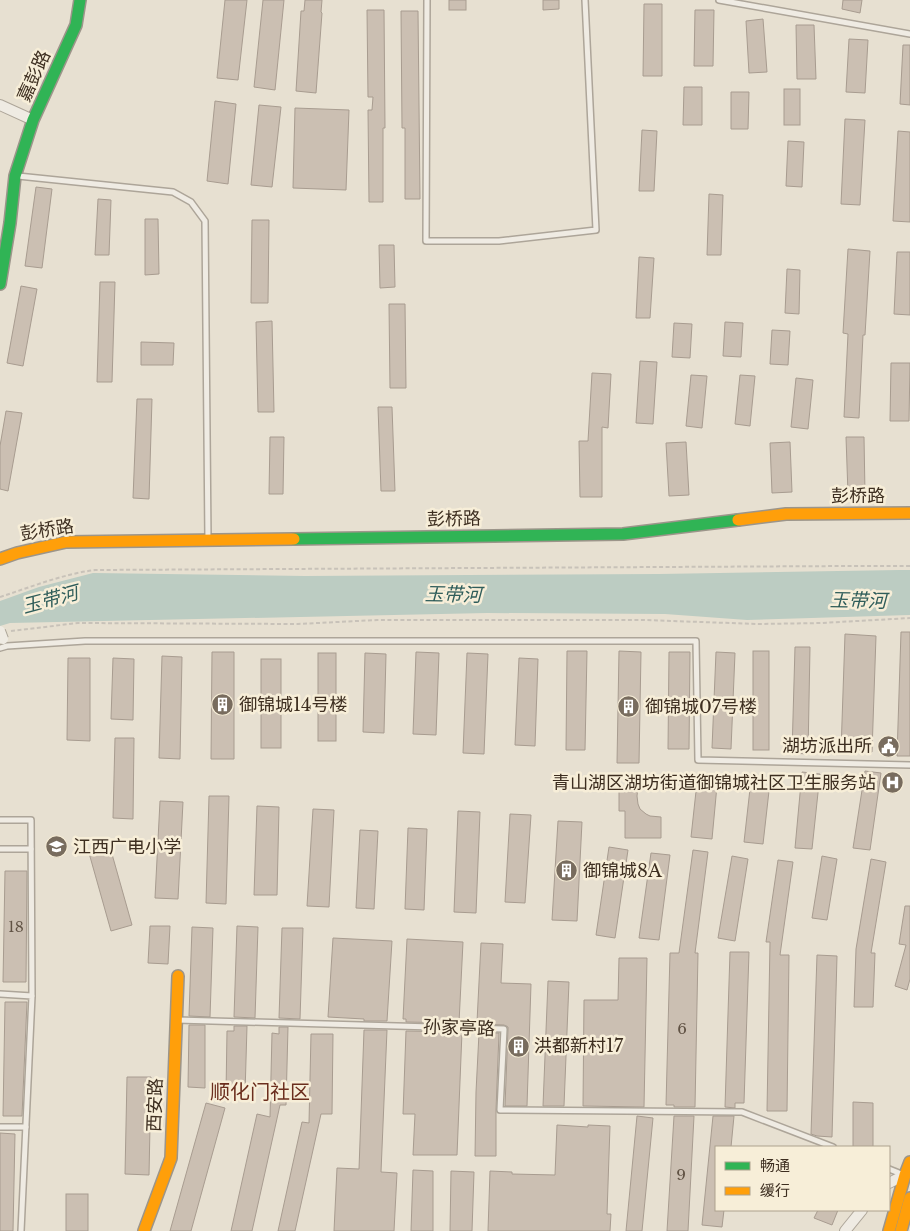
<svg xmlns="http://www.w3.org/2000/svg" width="910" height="1231" font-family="'Libre Baskerville','Noto Sans SC',serif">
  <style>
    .water { fill: #bcccc2 }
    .building { fill: #cbbfb2; stroke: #a89c90 }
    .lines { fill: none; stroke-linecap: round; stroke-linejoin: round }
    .lane-casing { stroke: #ada599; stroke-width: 8 }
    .street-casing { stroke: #ada599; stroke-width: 12 }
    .fast-casing { stroke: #9c958a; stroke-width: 14 }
    .slow-casing { stroke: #9c958a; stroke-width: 14 }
    .path { stroke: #c8c2b9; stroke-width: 2; stroke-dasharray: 4 2.5; stroke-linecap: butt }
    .lane { stroke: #efebe3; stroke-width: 5 }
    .street { stroke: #efebe3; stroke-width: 10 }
    .fast { stroke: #30b455; stroke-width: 11 }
    .slow { stroke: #ff9f0a; stroke-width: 11 }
    .street-bridge-casing { stroke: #ada599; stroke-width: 12; stroke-linecap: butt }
    .street-bridge { stroke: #efebe3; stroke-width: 10 }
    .labels { text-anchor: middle; stroke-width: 5; stroke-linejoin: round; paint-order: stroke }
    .number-label { font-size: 15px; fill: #605244 }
    .street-label { font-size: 18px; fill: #3d2e20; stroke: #f7eed8 }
    .poi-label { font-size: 18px; fill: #3d2e20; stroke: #f7eed8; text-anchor: start }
    .water-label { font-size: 19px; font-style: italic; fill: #2f5d5a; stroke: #f7eed8 }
    .quarter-label { font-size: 20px; fill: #6b2e1e; stroke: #f7eed8 }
  </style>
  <rect width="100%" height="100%" fill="#e7e0d1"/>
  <!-- water -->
  <path class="water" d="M 899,570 L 910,570 L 910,615 L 747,620 L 665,614 L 487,613 L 10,623 L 0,626 L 0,601 L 39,587 L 93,573 L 305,576 L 659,574 Z"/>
  <!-- building -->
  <g class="building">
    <path d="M 225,0 L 247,0 L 238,80 L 217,78 Z"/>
    <path d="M 263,0 L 284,0 L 275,90 L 254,87 Z"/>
    <path d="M 305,0 L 322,0 L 321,12 L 322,13 L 316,93 L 296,91 L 301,11 L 304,11 Z"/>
    <rect x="449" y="0" width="17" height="10"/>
    <path d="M 543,0 L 559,0 L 559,9 L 543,10 Z"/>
    <path d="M 843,0 L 862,0 L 860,13 L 842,9 Z"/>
    <path d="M 644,4 L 662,4 L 662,76 L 643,76 Z"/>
    <path d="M 367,10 L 384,10 L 385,128 L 383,128 L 383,202 L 369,202 L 368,110 L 372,110 L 373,97 L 368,97 Z"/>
    <path d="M 695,10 L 714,10 L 713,66 L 694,66 Z"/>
    <path d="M 401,11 L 418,11 L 420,199 L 405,199 L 405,128 L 402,128 Z"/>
    <path d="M 763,19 L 767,72 L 749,73 L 746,21 Z"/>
    <path d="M 796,25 L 814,25 L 816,79 L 797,79 Z"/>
    <path d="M 849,39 L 868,40 L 865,93 L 846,92 Z"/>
    <path d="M 903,45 L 910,45 L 910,105 L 900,104 Z"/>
    <path d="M 684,87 L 702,87 L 702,125 L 683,125 Z"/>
    <rect x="784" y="89" width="16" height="36"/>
    <path d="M 731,92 L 749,92 L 748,129 L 731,129 Z"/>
    <path d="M 215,101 L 236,104 L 228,184 L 207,181 Z"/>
    <path d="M 259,105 L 281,107 L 272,187 L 251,185 Z"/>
    <path d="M 295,108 L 349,110 L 346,190 L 293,188 Z"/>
    <path d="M 845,119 L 865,120 L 860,205 L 841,204 Z"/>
    <path d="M 642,130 L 657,131 L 654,191 L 639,191 Z"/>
    <path d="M 898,131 L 910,132 L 910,222 L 893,221 Z"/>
    <path d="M 788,141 L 804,142 L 802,187 L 786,186 Z"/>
    <path d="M 36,187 L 52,189 L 42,268 L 25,266 Z"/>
    <path d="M 709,194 L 723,195 L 721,255 L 707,255 Z"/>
    <path d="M 98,199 L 111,200 L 109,255 L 95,255 Z"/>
    <path d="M 145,219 L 158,219 L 159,274 L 145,275 Z"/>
    <path d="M 252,220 L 269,220 L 268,303 L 251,303 Z"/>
    <path d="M 379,245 L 394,245 L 395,287 L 380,288 Z"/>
    <path d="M 848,249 L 870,251 L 865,335 L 863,335 L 859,418 L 844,417 L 848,334 L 843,333 Z"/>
    <path d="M 897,252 L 910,252 L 910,315 L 894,314 Z"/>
    <path d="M 639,257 L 654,258 L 650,318 L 636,318 Z"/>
    <path d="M 787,269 L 800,270 L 799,314 L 785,313 Z"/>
    <path d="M 100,282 L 115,282 L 112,382 L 97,382 Z"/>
    <path d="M 21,286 L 37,289 L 23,366 L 7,363 Z"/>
    <path d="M 389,304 L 405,304 L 406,388 L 390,388 Z"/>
    <path d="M 272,321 L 274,412 L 258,412 L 256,322 Z"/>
    <path d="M 725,322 L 743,323 L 741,357 L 723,356 Z"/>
    <path d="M 674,323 L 692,324 L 690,358 L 672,357 Z"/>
    <path d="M 772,330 L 790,331 L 788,365 L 770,364 Z"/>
    <path d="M 141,342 L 174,343 L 173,365 L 141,365 Z"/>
    <path d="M 640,361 L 657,362 L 653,424 L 636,423 Z"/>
    <path d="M 891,363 L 910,363 L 909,421 L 890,421 Z"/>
    <path d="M 592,373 L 611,374 L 608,428 L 602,427 L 602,497 L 580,497 L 579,441 L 588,441 Z"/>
    <path d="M 691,375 L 707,376 L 702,428 L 686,426 Z"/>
    <path d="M 740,375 L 755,376 L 750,426 L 735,424 Z"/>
    <path d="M 796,378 L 813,380 L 808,429 L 791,427 Z"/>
    <path d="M 137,399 L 152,399 L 149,499 L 133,498 Z"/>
    <path d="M 378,407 L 392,407 L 395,491 L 381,491 Z"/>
    <path d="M 6,411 L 22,413 L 8,491 L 0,489 L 0,446 Z"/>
    <path d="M 270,437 L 284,437 L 283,494 L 269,494 Z"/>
    <path d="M 846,437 L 864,437 L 865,494 L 848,494 Z"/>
    <path d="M 686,442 L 689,495 L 669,496 L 666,443 Z"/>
    <path d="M 790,442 L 792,492 L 772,493 L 770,443 Z"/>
    <path d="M 901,632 L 910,632 L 910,756 L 897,756 Z"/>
    <path d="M 845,634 L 876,636 L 872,752 L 841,751 Z"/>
    <path d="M 795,647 L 810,647 L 808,754 L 792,753 Z"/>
    <path d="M 567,651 L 587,651 L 585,750 L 566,750 Z"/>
    <path d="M 619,651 L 641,652 L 639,763 L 617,763 Z"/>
    <rect x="753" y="651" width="16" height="99"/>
    <path d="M 212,652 L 234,652 L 234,759 L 211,759 Z"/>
    <path d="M 416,652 L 439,653 L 436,735 L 413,734 Z"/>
    <path d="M 669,652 L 690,652 L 689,749 L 668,749 Z"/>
    <path d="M 716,652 L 735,653 L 731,749 L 712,748 Z"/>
    <rect x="318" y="653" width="18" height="88"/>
    <path d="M 365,653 L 386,654 L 384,733 L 363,732 Z"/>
    <path d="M 467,653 L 488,654 L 484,754 L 463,753 Z"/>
    <path d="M 162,656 L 182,657 L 180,759 L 159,758 Z"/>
    <path d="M 68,658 L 90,658 L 90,741 L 67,740 Z"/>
    <path d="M 113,658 L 134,659 L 133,720 L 111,719 Z"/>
    <path d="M 519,658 L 538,659 L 535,746 L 515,745 Z"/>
    <rect x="261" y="659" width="20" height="89"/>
    <path d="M 115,738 L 134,738 L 133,819 L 113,818 Z"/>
    <path d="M 865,771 L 881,773 L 870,850 L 853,848 Z"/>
    <path d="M 802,772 L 820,774 L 812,849 L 795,848 Z"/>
    <path d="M 698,773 L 718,775 L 712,839 L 691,837 Z"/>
    <path d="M 619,787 L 638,787 L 637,796 L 638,804 L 640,809 L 646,814 L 650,816 L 661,817 L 661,838 L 625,838 L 625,811 L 619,811 Z"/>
    <path d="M 750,789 L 769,791 L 763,844 L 744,842 Z"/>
    <path d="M 209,796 L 229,796 L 226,904 L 206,903 Z"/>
    <path d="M 160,801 L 183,802 L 178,899 L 155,898 Z"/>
    <path d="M 257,806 L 279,807 L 277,895 L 254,895 Z"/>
    <path d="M 313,809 L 334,810 L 329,907 L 307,906 Z"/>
    <path d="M 458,811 L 480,812 L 476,913 L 454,912 Z"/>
    <path d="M 510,814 L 531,815 L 525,903 L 505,902 Z"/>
    <path d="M 558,821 L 582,822 L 577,921 L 552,920 Z"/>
    <path d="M 408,828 L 427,829 L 424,910 L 405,909 Z"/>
    <path d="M 360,830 L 378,831 L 374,909 L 356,908 Z"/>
    <path d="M 110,847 L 132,925 L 111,931 L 89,853 Z"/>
    <path d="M 609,847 L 628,850 L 615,938 L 596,935 Z"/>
    <path d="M 693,850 L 708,852 L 695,953 L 698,953 L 695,1107 L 674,1107 L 674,1105 L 666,1105 L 670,953 L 679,953 Z"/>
    <path d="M 651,853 L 670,855 L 659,940 L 639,938 Z"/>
    <path d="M 732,856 L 748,859 L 735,941 L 718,938 Z"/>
    <path d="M 822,856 L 837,859 L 827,920 L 812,918 Z"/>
    <path d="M 871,859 L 886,862 L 871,953 L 875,953 L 873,1007 L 854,1007 L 856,949 Z"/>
    <path d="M 778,860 L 793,862 L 780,955 L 789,955 L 787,1111 L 767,1111 L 770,942 L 766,942 Z"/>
    <path d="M 5,871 L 27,871 L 26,982 L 3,982 Z"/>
    <path d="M 905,906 L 910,906 L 910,979 L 907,990 L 895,986 L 906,945 L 899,944 Z"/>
    <path d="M 150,926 L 170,926 L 168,964 L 148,963 Z"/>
    <path d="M 237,926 L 258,927 L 255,1018 L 234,1017 Z"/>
    <path d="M 192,927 L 213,928 L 210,1017 L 189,1016 Z"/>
    <path d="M 282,928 L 303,928 L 300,1019 L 279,1018 Z"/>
    <path d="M 333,938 L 392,941 L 387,1021 L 364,1021 L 364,1019 L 328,1017 Z"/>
    <path d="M 407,939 L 463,942 L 459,1023 L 406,1022 L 406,1019 L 403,1019 Z"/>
    <path d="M 481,943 L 503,944 L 501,983 L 531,984 L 527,1106 L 505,1106 L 508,1029 L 508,1027 L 504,1025 L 479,1024 L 479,1022 L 477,1022 Z"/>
    <path d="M 730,952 L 749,952 L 744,1103 L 735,1103 L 735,1108 L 725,1107 Z"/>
    <path d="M 817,955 L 837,956 L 832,1137 L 817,1136 L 811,1134 Z"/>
    <path d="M 619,958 L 647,958 L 644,1107 L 583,1106 L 584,1000 L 618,1000 Z"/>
    <path d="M 548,981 L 569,982 L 564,1106 L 543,1106 Z"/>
    <path d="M 5,1002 L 27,1002 L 22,1116 L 3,1116 Z"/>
    <path d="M 189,1025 L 205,1025 L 205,1088 L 188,1087 Z"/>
    <path d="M 234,1026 L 247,1026 L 245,1094 L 226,1093 L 227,1031 L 234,1031 Z"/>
    <path d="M 279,1027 L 288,1027 L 286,1105 L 280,1105 L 252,1231 L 231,1231 L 257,1114 L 270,1117 L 272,1033 L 279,1034 Z"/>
    <path d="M 364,1030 L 387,1030 L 381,1172 L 397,1173 L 394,1231 L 334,1231 L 337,1168 L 359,1169 Z"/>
    <path d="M 406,1031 L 462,1032 L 457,1155 L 413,1155 L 415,1114 L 403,1114 Z"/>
    <path d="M 479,1033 L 499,1033 L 496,1110 L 496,1156 L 475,1156 L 476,1092 Z"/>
    <path d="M 311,1034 L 333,1034 L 332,1114 L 321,1114 L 295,1231 L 278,1231 L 302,1122 L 309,1123 Z"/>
    <path d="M 127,1077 L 151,1077 L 149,1175 L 125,1174 Z"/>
    <path d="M 853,1102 L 873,1103 L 873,1147 L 853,1147 Z"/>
    <path d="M 206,1103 L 225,1108 L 191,1231 L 170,1231 Z"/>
    <path d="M 637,1116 L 653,1118 L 642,1231 L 626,1231 Z"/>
    <path d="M 674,1116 L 694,1116 L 688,1231 L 667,1231 Z"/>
    <path d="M 713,1116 L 734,1116 L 731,1147 L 716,1147 L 716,1210 L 724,1210 L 722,1227 L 702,1225 Z"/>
    <path d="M 557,1125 L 588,1127 L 588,1125 L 610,1126 L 607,1214 L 611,1214 L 610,1231 L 488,1231 L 490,1171 L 512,1172 L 512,1174 L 555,1175 Z"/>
    <path d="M 0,1133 L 15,1134 L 13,1231 L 0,1231 Z"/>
    <path d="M 413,1170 L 433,1171 L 433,1231 L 411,1231 Z"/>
    <path d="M 451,1171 L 474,1172 L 472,1231 L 450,1231 Z"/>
    <rect x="66" y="1194" width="22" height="37"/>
    <path d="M 818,1210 L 838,1210 L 832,1225 L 814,1218 Z"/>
  </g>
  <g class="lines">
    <defs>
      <g id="lane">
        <path d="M 427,0 L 426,241 L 499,241 L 596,230 L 585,0"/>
        <path d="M 719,0 L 910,34"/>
        <path d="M 18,176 L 173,192 L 191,202 L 205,221 L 208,540"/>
        <path d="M 0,648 L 7,646 L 85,641 L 696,641 L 698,760 L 910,765"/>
        <path d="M 0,820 L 31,820 L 32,996"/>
        <path d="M 0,849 L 31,849"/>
        <path d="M 0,994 L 32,996 L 21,1231"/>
        <path d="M 177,1020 L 504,1029 L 500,1110 L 742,1112 L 833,1147"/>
        <path d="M 0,1127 L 26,1127"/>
        <path d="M 889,1169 L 904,1175"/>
      </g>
      <g id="street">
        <path d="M 0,105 L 33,120"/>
        <path d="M 889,1183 L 905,1175"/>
        <path d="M 845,1231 L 862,1210"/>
      </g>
      <g id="fast">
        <path d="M 0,284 L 10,223 L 15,176 L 33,120 L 76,25 L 80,0"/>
        <path d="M 294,539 L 623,534 L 738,520"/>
      </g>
      <g id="slow">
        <path d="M 738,520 L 786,514 L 910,513"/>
        <path d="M 0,559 L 17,553 L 66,542 L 294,539"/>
        <path d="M 144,1231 L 171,1158 L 178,976"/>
        <path d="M 889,1231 L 905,1175 L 910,1162"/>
        <path d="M 901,1231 L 910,1198"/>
      </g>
    </defs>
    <!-- lane casing -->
    <use href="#lane" class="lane-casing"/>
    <!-- street casing -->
    <use href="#street" class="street-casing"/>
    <!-- fast casing -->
    <use href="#fast" class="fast-casing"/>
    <!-- slow casing -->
    <use href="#slow" class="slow-casing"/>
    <!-- path -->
    <g class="path">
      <path d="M 0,597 C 31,587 63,574 95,570 L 850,566 L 910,566"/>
      <path d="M 11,631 L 78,623 L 298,624 L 377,620 L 644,620 L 758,624 L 822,623 L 910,618"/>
    </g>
    <!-- lane -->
    <use href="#lane" class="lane"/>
    <!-- street -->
    <use href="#street" class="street"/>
    <!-- fast -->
    <use href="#fast" class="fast"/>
    <!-- slow -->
    <use href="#slow" class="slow"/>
    <defs>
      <path id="street-bridge" d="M 0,631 L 3,639"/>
    </defs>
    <!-- street-bridge casing -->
    <use href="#street-bridge" class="street-bridge-casing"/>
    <!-- street-bridge -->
    <use href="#street-bridge" class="street-bridge"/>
  </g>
  <!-- icons -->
  <defs>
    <symbol id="building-disc" viewBox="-11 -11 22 22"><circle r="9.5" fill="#786c5e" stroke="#f7eed8"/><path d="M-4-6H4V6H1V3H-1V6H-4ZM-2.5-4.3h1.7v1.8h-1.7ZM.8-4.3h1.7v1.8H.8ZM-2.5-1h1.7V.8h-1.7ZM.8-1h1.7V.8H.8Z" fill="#fff"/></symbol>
    <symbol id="civic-disc" viewBox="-11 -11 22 22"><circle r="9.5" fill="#786c5e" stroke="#f7eed8"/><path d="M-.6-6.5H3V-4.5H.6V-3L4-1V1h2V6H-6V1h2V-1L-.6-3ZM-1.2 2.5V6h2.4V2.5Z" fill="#fff"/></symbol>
    <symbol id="hospital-disc" viewBox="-11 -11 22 22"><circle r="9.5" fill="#786c5e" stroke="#f7eed8"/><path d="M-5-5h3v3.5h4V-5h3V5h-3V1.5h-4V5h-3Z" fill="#fff"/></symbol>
    <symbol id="school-disc" viewBox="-11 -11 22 22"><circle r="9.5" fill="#786c5e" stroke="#f7eed8"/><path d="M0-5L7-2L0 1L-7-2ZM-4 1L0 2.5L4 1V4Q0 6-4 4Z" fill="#fff"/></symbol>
  </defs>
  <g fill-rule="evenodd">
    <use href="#building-disc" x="210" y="692" width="25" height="25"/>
    <use href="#building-disc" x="616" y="694" width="25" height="25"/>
    <use href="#civic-disc" x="876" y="734" width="25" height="25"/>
    <use href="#hospital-disc" x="880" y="770" width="25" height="25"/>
    <use href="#school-disc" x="44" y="834" width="25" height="25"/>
    <use href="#building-disc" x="554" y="858" width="25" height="25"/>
    <use href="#building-disc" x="506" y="1034" width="25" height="25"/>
  </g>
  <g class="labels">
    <!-- number labels -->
    <g class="number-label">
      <text x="16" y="932">18</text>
      <text x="682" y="1034">6</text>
      <text x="681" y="1180">9</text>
    </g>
    <!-- street labels -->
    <g class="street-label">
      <text transform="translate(34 76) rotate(-66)" y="6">嘉彭路</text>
      <text x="858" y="502">彭桥路</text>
      <text transform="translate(454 519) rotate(-1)" y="6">彭桥路</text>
      <text transform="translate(47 530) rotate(-9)" y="6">彭桥路</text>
      <text transform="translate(459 1028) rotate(2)" y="6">孙家亭路</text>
      <text transform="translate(155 1105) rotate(-88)" y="6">西安路</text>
    </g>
    <!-- poi labels -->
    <g class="poi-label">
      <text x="239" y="711">御锦城14号楼</text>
      <text x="645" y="713">御锦城07号楼</text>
      <text x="872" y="752" text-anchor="end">湖坊派出所</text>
      <text x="876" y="789" text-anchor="end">青山湖区湖坊街道御锦城社区卫生服务站</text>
      <text x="73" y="853">江西广电小学</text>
      <text x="583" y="877">御锦城8A</text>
      <text x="534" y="1052">洪都新村17</text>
    </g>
    <!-- water labels -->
    <g class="water-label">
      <text transform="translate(453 594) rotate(1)" y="7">玉带河</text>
      <text transform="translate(50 599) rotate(-15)" y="7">玉带河</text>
      <text transform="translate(858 600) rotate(1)" y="7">玉带河</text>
    </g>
    <!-- quarter labels -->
    <g class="quarter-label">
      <text x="260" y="1099">顺化门社区</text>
    </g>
  </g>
  <!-- legend -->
  <rect x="715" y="1146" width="175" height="65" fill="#f7eed8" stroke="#ada18e"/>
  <rect x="725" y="1162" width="25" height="8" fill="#30b455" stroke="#ada18e"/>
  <text x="760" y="1171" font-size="15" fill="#3d2e20">畅通</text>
  <rect x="725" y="1187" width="25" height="8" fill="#ff9f0a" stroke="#ada18e"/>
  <text x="760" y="1196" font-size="15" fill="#3d2e20">缓行</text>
</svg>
